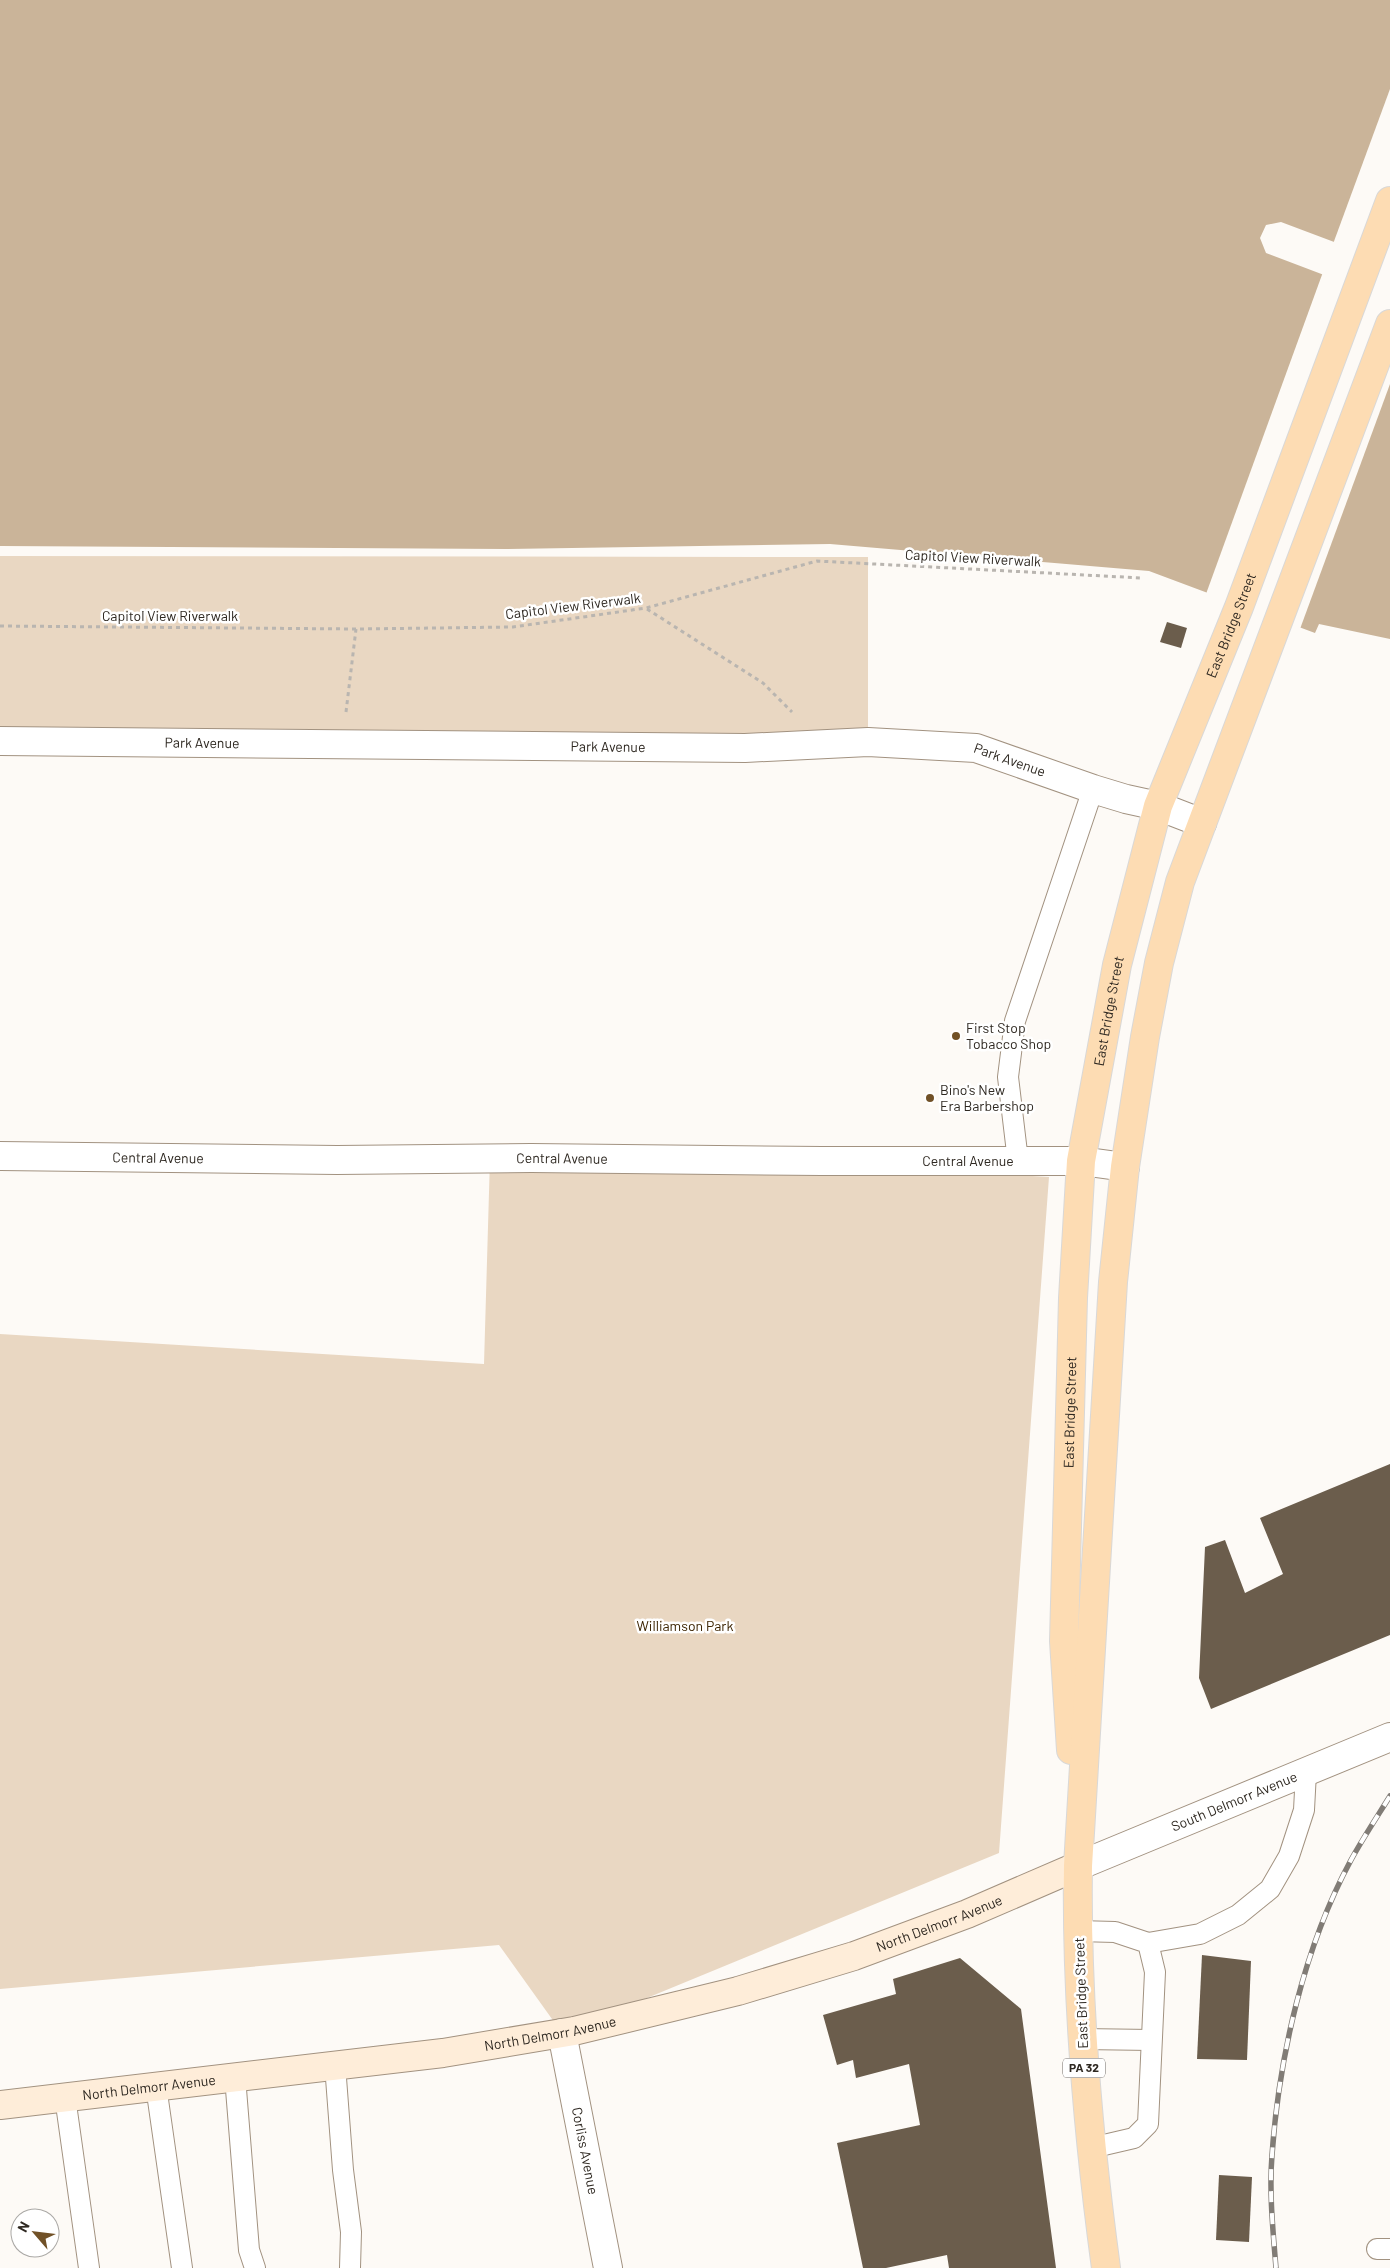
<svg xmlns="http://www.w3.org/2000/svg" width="1390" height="2268" font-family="Barlow,sans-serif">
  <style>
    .green { fill: #e9d7c2 }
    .water { fill: #cab499 }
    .pier { fill: #fdfaf6 }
    .building { fill: #6b5d4c }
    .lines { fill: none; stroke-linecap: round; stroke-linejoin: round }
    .service-casing { stroke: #a29280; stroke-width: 22 }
    .minor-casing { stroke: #a29280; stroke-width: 30 }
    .secondary-casing { stroke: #a29280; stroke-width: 30 }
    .primary-casing { stroke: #d9d8d7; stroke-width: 30 }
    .path { stroke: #b9b5b0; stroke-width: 3; stroke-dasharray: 4 4; stroke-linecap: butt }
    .service { stroke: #fff; stroke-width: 20 }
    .minor { stroke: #fff; stroke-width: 28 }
    .secondary { stroke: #feedd9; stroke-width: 28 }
    .primary { stroke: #fddcb3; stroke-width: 28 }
    .rail-casing { stroke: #817c76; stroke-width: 5.5 }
    .rail { stroke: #fff; stroke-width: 4; stroke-dasharray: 11; stroke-linecap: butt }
    .poi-dot { fill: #715127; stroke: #fff; stroke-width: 2 }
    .labels { text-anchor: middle; stroke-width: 5; stroke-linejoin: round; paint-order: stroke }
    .shield { fill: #fff; stroke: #6d6864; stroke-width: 1 }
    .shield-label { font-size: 12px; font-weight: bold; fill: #2e2821 }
    .street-label { font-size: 14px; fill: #2e2821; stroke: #fff }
    .poi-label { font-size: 14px; fill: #2e2821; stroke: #fff; text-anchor: start }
    .park-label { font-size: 14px; fill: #3b2300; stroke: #fff }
  </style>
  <rect width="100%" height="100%" fill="#fdfaf6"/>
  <!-- green -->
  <g class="green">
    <path d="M 0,556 L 868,557 L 868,742 L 0,735 Z"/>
    <path d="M 490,1158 L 785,1161 L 1049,1177 L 999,1853 L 562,2033 L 499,1945 L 0,1989 L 0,1334 L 484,1364 Z"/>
  </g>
  <!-- water -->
  <path class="water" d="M 0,0 L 1390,0 L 1390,263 L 1281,222 L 1266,225 L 1260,238 L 1266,253 L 1390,300 L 1390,639 L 1319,624 L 1315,633 L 1149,571 L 830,544 L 506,549 L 0,546 Z"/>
  <!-- pier -->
  <g class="pier">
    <path d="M 1390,89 L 1390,266 L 1333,244 Z"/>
    <path d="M 1323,272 L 1390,297 L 1390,384 L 1300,629 L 1206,594 Z"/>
  </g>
  <!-- building -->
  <g class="building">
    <path d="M 1167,622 L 1187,628 L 1181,648 L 1160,642 Z"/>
    <path d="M 1390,1464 L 1390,1635 L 1211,1709 L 1199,1678 L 1205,1547 L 1225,1540 L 1245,1593 L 1283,1574 L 1260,1518 Z"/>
    <path d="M 1202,1955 L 1251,1961 L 1247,2060 L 1197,2059 Z"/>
    <path d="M 960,1958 L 1021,2009 L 1056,2268 L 949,2268 L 947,2255 L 886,2268 L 863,2268 L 837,2143 L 920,2125 L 909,2064 L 856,2078 L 853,2060 L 837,2065 L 823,2015 L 896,1994 L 893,1979 Z"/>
    <path d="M 1219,2175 L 1252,2177 L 1249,2242 L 1216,2240 Z"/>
  </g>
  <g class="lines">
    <defs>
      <g id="service">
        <path d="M 1018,1161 L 1008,1077 L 1015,1021 L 1093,789"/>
        <path d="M 1078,1931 L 1115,1932 L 1148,1943 L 1155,1972 L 1148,2124 L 1134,2138 L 1091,2148"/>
        <path d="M 1148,1943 L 1200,1934 L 1238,1915 L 1270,1889 L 1289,1856 L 1304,1810 L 1306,1772"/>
        <path d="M 1082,2039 L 1151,2040"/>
        <path d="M 335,2065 L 343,2170 L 351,2232 L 350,2268"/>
        <path d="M 235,2077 L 249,2250 L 255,2268"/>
        <path d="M 156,2086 L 182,2268"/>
        <path d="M 65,2097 L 89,2268"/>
        <path d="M 1377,2249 L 1390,2249"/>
      </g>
      <g id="minor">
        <path id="s1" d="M 0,741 L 745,748 L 868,742 L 976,748 L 1093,789 L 1126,799 L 1158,806 L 1202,823"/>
        <path id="s2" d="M 0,1156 L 337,1160 L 531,1158 L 822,1161 L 1081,1161 L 1125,1167"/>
        <path id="s3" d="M 1078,1866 L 1390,1737"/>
        <path id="s4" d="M 562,2033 L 608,2268"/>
      </g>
      <g id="secondary">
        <path id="s5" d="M 0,2105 L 443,2053 L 574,2031 L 738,1991 L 854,1956 L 967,1914 L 1078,1866"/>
      </g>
      <g id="primary">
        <path id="s6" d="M 1071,1750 L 1064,1641 L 1073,1298 L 1081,1161 L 1117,965 L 1158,806 L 1239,607 L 1390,201"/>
        <path d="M 1106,2268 C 1088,2135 1076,2001 1078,1866 L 1113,1282 L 1125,1167 L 1145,1037 L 1159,963 L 1180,882 L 1390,324"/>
      </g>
    </defs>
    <!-- service casing -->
    <use href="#service" class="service-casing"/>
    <!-- minor casing -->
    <use href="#minor" class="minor-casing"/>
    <!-- secondary casing -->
    <use href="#secondary" class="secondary-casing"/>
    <!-- primary casing -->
    <use href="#primary" class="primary-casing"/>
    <!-- path -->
    <g class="path">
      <path d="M 647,609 L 763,683 L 792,712"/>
      <path d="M 0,626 L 356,629 L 513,627 L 646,608 L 817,561 L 1142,578"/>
      <path d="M 346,712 L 356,629"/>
    </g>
    <!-- service -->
    <use href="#service" class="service"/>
    <!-- minor -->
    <use href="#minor" class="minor"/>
    <!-- secondary -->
    <use href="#secondary" class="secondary"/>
    <!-- primary -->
    <use href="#primary" class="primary"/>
    <defs>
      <path id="rail" d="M 1276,2268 C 1273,2231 1269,2192 1272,2155 C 1279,2056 1304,1947 1351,1860 C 1363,1838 1377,1817 1390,1796"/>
    </defs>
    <!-- rail casing -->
    <use href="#rail" class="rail-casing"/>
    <!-- rail -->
    <use href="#rail" class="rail"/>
  </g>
  <!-- markers -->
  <g class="poi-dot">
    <circle cx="956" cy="1036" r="5"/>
    <circle cx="930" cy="1098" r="5"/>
  </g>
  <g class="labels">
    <!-- shield labels -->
    <rect class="shield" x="1063" y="2058.5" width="42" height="19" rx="4"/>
    <g class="shield-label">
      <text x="1084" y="2072">PA 32</text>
    </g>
    <!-- street labels -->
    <g class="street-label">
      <text transform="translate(973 558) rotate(3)" y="5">Capitol View Riverwalk</text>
      <text transform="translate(573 606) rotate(-7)" y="5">Capitol View Riverwalk</text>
      <text x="170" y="621">Capitol View Riverwalk</text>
      <text dy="5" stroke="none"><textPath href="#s6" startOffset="1148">East Bridge Street</textPath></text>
      <text dy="5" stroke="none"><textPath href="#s1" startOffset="202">Park Avenue</textPath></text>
      <text dy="5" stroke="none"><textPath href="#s1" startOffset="608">Park Avenue</textPath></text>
      <text dy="5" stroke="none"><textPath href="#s1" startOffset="1012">Park Avenue</textPath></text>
      <text dy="5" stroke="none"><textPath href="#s6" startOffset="742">East Bridge Street</textPath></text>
      <text dy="5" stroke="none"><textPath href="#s2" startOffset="158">Central Avenue</textPath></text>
      <text dy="5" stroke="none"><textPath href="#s2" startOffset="562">Central Avenue</textPath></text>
      <text dy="5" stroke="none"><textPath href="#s2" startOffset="968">Central Avenue</textPath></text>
      <text dy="5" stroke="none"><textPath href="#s6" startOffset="338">East Bridge Street</textPath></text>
      <text dy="5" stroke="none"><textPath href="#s3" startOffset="169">South Delmorr Avenue</textPath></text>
      <text dy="5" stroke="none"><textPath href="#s5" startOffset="960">North Delmorr Avenue</textPath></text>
      <text transform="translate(1081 1993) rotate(-92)" y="5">East Bridge Street</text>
      <text dy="5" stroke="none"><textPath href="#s5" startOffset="555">North Delmorr Avenue</textPath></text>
      <text dy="5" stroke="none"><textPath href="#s5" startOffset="150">North Delmorr Avenue</textPath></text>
      <text dy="5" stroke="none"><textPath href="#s4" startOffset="120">Corliss Avenue</textPath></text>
    </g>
    <!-- poi labels -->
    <g class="poi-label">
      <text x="966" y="1033">First Stop<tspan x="966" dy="16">Tobacco Shop</tspan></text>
      <text x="940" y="1095">Bino's New<tspan x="940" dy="16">Era Barbershop</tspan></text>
    </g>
    <!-- park labels -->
    <g class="park-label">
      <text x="685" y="1631">Williamson Park</text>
    </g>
  </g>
  <!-- north arrow -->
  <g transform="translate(35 2233) rotate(298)"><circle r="24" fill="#ffffff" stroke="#aba9a6"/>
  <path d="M0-4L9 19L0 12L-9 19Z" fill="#715127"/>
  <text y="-8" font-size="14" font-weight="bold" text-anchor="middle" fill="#2e2821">N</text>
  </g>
</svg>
